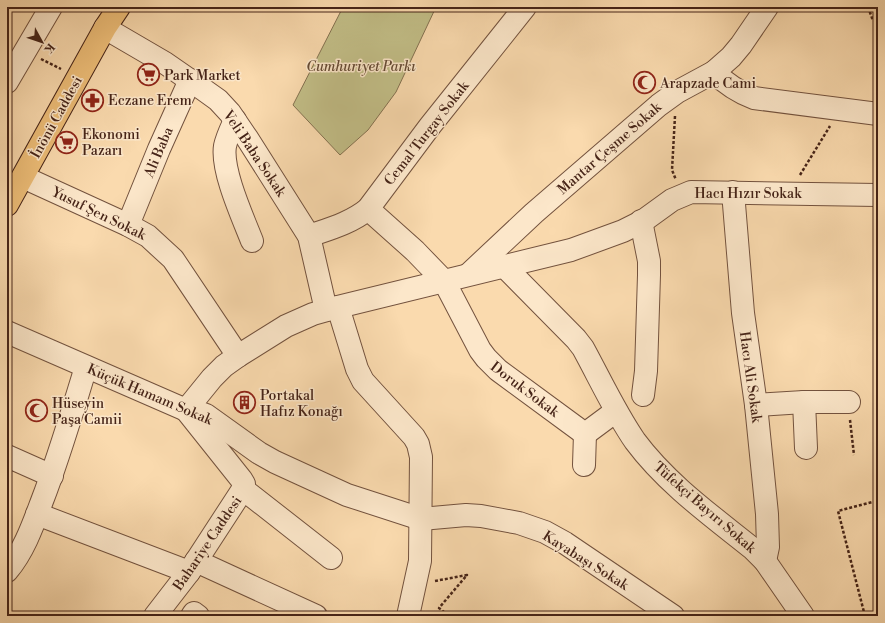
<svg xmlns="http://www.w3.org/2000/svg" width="885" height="623" font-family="'Libre Bodoni',serif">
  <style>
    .green { fill: #c2be87; stroke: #847150 }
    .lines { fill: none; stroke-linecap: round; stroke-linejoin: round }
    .minor-casing { stroke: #73523e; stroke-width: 24 }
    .major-casing { stroke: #462418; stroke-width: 24 }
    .path { stroke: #462418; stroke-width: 2.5; stroke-dasharray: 3 2; stroke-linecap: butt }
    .minor { stroke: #fce7ca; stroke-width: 22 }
    .major { stroke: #edbd77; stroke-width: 22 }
    .labels { text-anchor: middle; stroke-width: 3; stroke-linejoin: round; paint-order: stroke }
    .park-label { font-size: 14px; font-style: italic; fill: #654a34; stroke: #fce7ca }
    .poi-label { font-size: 14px; fill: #462418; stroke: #fce7ca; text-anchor: start }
    .street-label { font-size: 14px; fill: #462418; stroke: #fce7ca }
  </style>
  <rect width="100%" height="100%" fill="#fadaae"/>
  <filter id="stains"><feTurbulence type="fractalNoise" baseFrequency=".005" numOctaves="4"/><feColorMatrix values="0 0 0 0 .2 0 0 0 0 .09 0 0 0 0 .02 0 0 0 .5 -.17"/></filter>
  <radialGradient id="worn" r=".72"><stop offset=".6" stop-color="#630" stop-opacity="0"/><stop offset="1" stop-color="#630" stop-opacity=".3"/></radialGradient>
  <!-- green -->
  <path class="green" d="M 343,7 L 436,7 L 396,92 L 368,130 L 340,155 L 293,105 Z"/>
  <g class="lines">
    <defs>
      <g id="minor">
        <path d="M 105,28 L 165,63 L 204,90 L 218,100 L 230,113 L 247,138 L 309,236 L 326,310"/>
        <path d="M 714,72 C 726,84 738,92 754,98 L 878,114"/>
        <path d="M 7,82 L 51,7"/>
        <path d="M 235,120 C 231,129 227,137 225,146 C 221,170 243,218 252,241"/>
        <path d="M 23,177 L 128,225 L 148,236 L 173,259 L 238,356"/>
        <path d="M 733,192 L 743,313 L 756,405 L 767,514 L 768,547 L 765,561"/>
        <path d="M 368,209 L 415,251 L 444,281 L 480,350 L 486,358 L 498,370 L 585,434 L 616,411"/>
        <path d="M 641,221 L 649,261 L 649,275 L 646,371 L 643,395"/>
        <path d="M 128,225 L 159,149 L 190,80"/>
        <path d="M 309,236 C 329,229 351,223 368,209 L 430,126 L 525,7"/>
        <path d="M 504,266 L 576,339 L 583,348 C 600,379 615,412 635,441 C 667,484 712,516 753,549 L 765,561 L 803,616"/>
        <path d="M 469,274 L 534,213 L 659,105 L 677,92 L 714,72 L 731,57 L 741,45 L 767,7"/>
        <path d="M 338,307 L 357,369 L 363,381 L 414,437 L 418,444 L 421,457 L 420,561 L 408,616"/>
        <path d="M 7,332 L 186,410 L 198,412 L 206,415 L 259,453 L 275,462 L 347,495 L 421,519 L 466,515 L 481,516 L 519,523 L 545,532 L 565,543 L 673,616"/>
        <path d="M 804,402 L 806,448"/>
        <path d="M 756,405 L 804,402 L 849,402"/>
        <path d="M 7,456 L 52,476"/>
        <path d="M 584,465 L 585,434"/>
        <path d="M 37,514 L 189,572"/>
        <path d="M 331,558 L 243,489 L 244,484 L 241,479 L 186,410 L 212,378 L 224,366 L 238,356 L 286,326 L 313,314 L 338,307 L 571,250 L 623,231 L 643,221 L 672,200 L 691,192 L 878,195"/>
        <path d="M 196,561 L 316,616"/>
        <path d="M 7,571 C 24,551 33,525 42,501 C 59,457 72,412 86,367"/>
        <path d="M 155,616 L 189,572 L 243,489"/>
        <path d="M 192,616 L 194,613 L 198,616"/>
      </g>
      <path id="major" d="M 7,205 L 105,28 L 119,7"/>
    </defs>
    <!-- minor casing -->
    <use href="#minor" class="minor-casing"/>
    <!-- major casing -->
    <use href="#major" class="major-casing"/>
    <!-- path -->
    <g class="path">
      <path d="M 868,7 L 872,18 L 878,26"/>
      <path d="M 41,59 L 61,69"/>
      <path d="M 675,116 L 672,170 L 676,180"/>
      <path d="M 800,175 L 830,126"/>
      <path d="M 850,420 L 854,455"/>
      <path d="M 435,581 L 467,575 L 439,608 L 449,616"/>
      <path d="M 865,616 L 838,511 L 876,501"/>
    </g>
    <!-- minor -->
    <use href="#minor" class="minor"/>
    <!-- major -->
    <use href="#major" class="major"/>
  </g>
  <!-- icons -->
  <defs>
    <symbol id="supermarket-ring" viewBox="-11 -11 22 22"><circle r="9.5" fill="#fce7ca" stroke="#8f2418" stroke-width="1.5"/><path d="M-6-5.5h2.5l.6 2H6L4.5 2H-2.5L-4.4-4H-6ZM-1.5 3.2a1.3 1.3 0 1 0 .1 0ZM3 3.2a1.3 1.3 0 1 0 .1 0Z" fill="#8f2418"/></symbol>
    <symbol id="mosque-ring" viewBox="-11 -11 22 22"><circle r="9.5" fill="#fce7ca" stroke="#8f2418" stroke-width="1.5"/><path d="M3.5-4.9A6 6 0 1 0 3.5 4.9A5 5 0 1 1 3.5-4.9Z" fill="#8f2418"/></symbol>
    <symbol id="pharmacy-ring" viewBox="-11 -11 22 22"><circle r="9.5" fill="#fce7ca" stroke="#8f2418" stroke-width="1.5"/><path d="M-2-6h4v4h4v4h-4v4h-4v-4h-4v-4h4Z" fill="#8f2418"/></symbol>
    <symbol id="building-ring" viewBox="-11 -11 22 22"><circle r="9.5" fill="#fce7ca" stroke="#8f2418" stroke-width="1.5"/><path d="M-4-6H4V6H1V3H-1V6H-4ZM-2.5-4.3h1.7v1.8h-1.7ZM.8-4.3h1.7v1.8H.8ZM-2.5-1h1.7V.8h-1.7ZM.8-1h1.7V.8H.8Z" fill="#8f2418"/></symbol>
  </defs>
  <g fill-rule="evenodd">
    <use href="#supermarket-ring" x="136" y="62" width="25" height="25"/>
    <use href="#mosque-ring" x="632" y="70" width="25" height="25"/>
    <use href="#pharmacy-ring" x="80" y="88" width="25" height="25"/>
    <use href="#supermarket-ring" x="54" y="130" width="25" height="25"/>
    <use href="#building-ring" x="232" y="390" width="25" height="25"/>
    <use href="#mosque-ring" x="24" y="398" width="25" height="25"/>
  </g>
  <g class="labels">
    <!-- park labels -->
    <g class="park-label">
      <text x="361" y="71">Cumhuriyet Parkı</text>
    </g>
    <!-- poi labels -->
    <g class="poi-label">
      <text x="164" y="80">Park Market</text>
      <text x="660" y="88">Arapzade Cami</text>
      <text x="108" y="105">Eczane Erem</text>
      <text x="82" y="139">Ekonomi<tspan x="82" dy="16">Pazarı</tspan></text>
      <text x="260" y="400">Portakal<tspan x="260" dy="16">Hafız Konağı</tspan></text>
      <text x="52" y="408">Hüseyin<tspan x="52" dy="16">Paşa Camii</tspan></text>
    </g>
    <!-- street labels -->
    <g class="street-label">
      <text transform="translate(56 117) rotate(-61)" y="5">İnönü Caddesi</text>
      <text transform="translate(426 133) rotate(-52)" y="5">Cemal Turgay Sokak</text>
      <text transform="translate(609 148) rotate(-41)" y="5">Mantar Çeşme Sokak</text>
      <text transform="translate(158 152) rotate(-67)" y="5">Ali Baba</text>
      <text transform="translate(255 153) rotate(56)" y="5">Veli Baba Sokak</text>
      <text x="748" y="198">Hacı Hızır Sokak</text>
      <text transform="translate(99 213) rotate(26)" y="5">Yusuf Şen Sokak</text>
      <text transform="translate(751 377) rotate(82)" y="5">Hacı Ali Sokak</text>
      <text transform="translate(525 389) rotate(37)" y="5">Doruk Sokak</text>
      <text transform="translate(150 394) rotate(23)" y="5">Küçük Hamam Sokak</text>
      <text transform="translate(705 507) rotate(41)" y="5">Tüfekçi Bayırı Sokak</text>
      <text transform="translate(207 543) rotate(-56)" y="5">Bahariye Caddesi</text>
      <text transform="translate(586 560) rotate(32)" y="5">Kayabaşı Sokak</text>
    </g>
  </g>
  <!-- margin -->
  <rect width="885" height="623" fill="none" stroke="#fadaae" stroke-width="24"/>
  <rect x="8" y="8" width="869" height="607" fill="none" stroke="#462418" stroke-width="2"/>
  <rect x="12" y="12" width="861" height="599" fill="none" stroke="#462418"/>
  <!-- north arrow -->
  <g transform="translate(42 42) rotate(130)" stroke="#fce7ca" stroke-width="3" paint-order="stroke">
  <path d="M0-3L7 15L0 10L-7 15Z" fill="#462418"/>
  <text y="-6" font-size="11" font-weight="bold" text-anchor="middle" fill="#462418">K</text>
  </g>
  <rect width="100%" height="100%" filter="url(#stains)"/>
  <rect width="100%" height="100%" fill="url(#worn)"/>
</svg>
